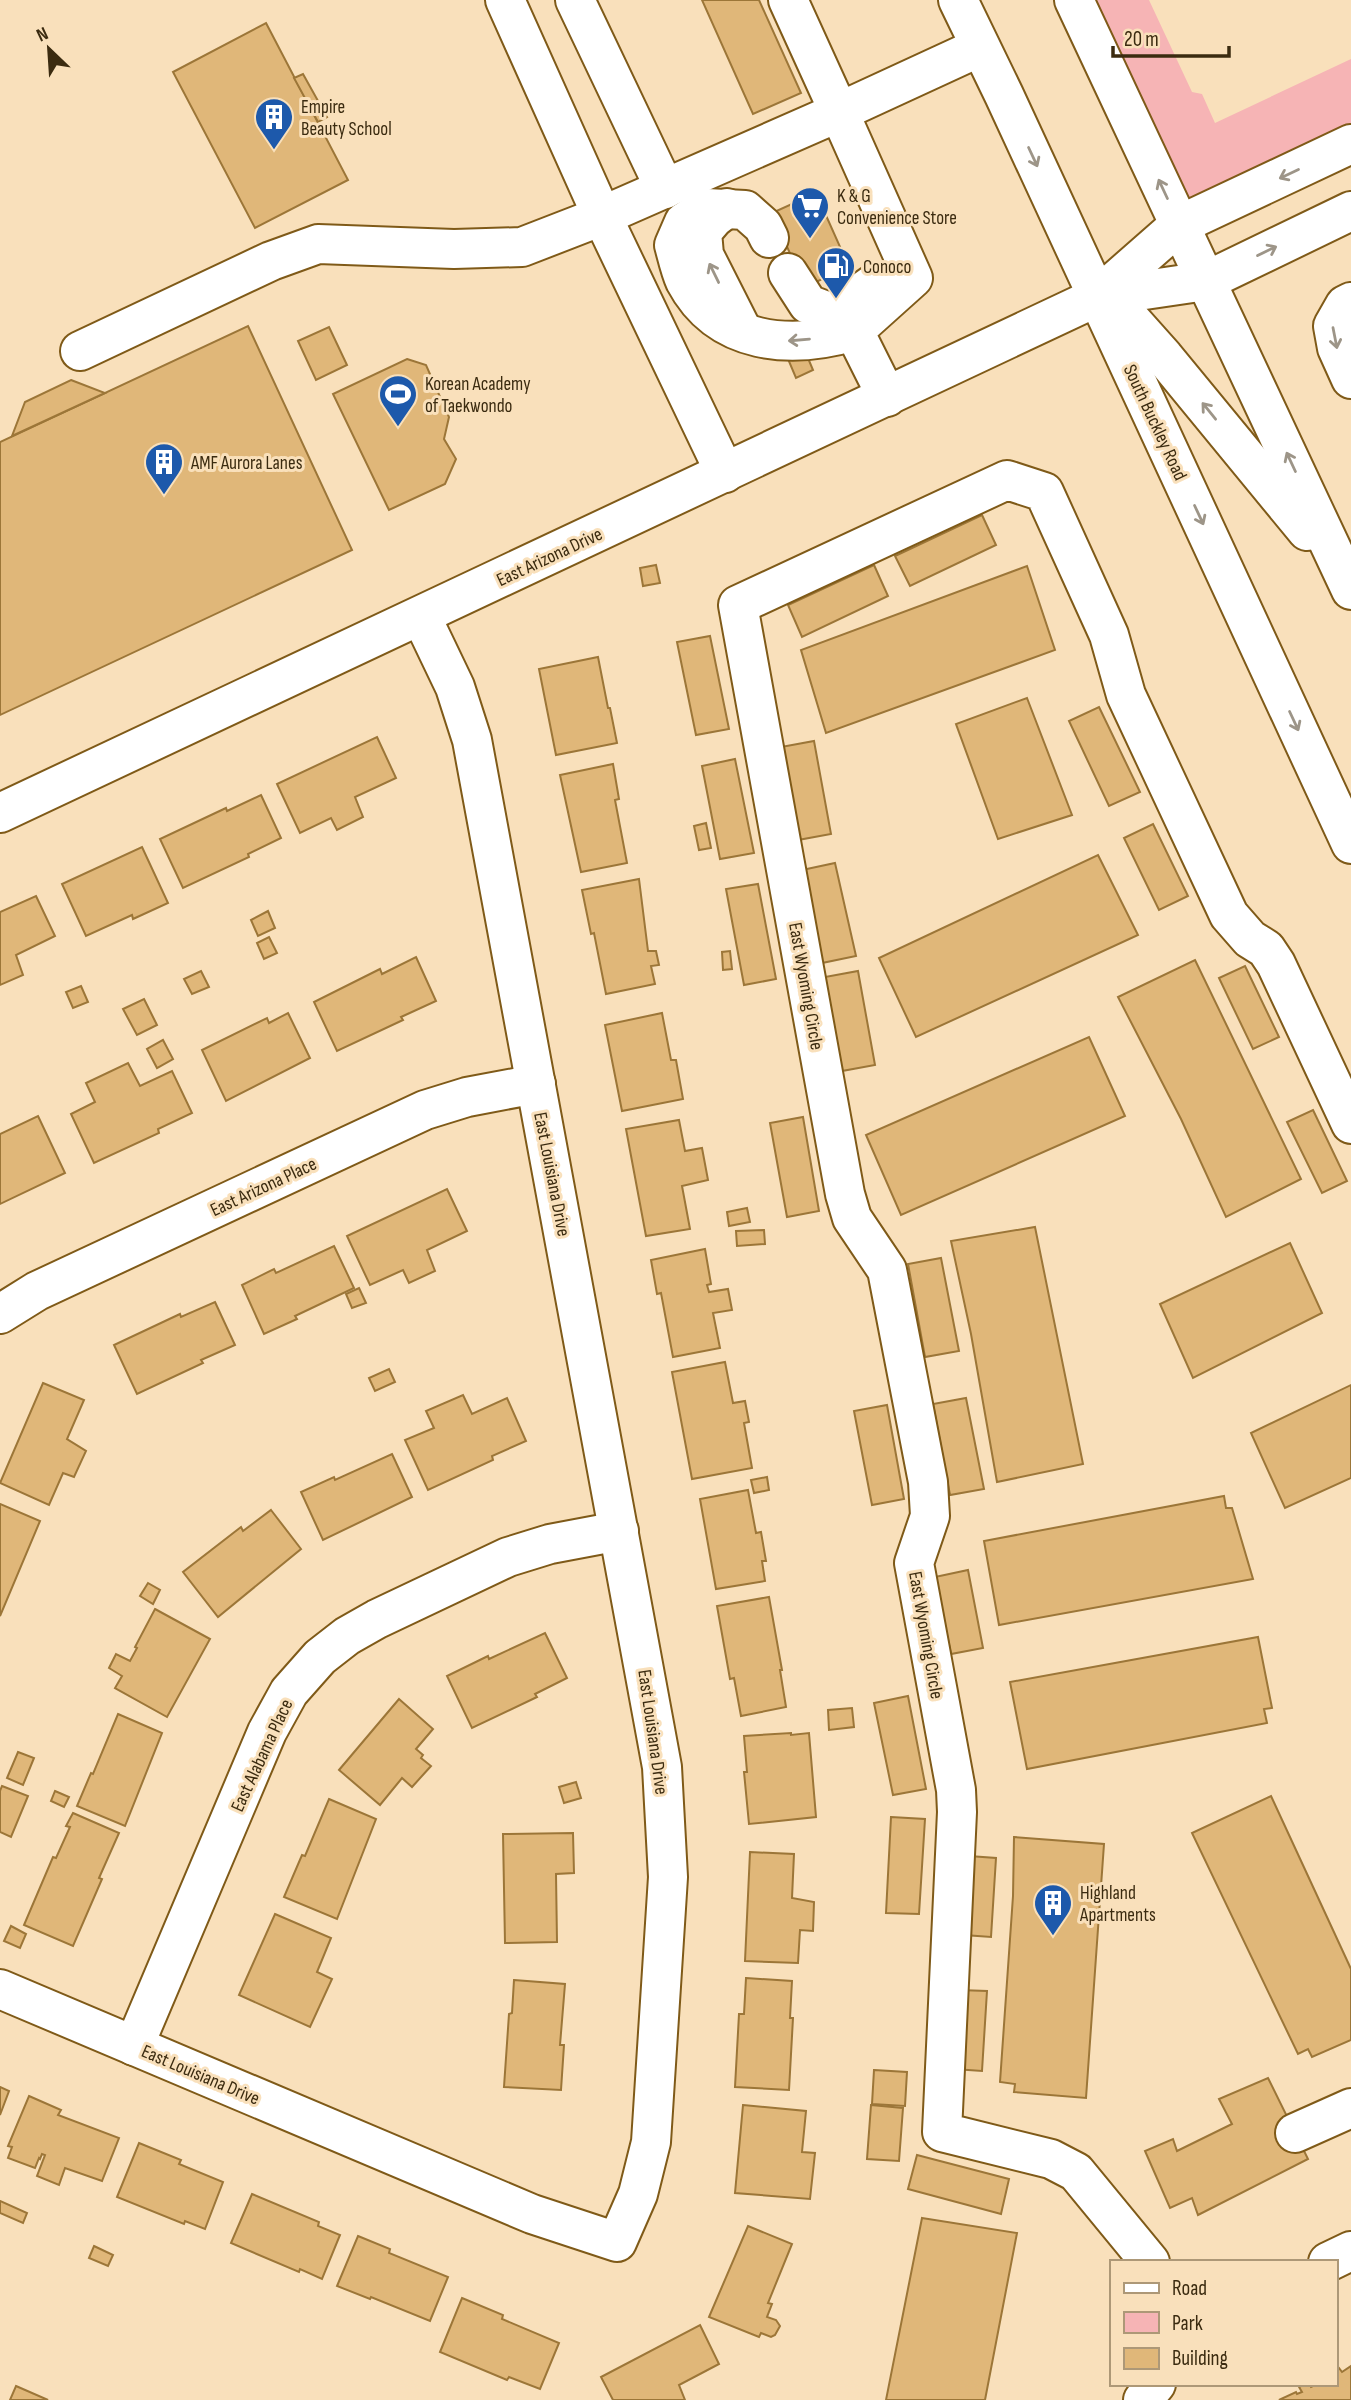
<svg xmlns="http://www.w3.org/2000/svg" width="1351" height="2400" font-family="'Sofia Sans Condensed',sans-serif">
  <style>
    .green { fill: #f6b4b5 }
    .building { fill: #e0b779; stroke: #9c7638; stroke-width: 2 }
    .lines { fill: none; stroke-linecap: round; stroke-linejoin: round }
    .minor-casing { stroke: #7f5a18; stroke-width: 42 }
    .major-casing { stroke: #7f5a18; stroke-width: 42 }
    .minor { stroke: #fff; stroke-width: 38 }
    .major { stroke: #fff; stroke-width: 38 }
    .oneway { stroke: #9d9588 }
    .labels { text-anchor: middle; stroke-width: 6; stroke-linejoin: round; paint-order: stroke }
    .poi-label { font-size: 19px; fill: #3b2b10; stroke: #f9e0bb; text-anchor: start }
    .street-label { font-size: 19px; fill: #3b2b10; stroke: #f9e0bb }
  </style>
  <rect width="100%" height="100%" fill="#f9e0bb"/>
  <!-- green -->
  <path class="green" d="M 1074,0 L 1149,0 L 1192,92 L 1202,94 L 1215,123 L 1351,59 L 1351,144 L 1179,225 Z"/>
  <!-- building -->
  <g class="building">
    <path d="M 702,0 L 759,0 L 801,93 L 753,114 Z"/>
    <path d="M 266,23 L 348,180 L 255,228 L 173,72 Z"/>
    <path d="M 303,74 L 327,117 L 318,122 L 294,78 Z"/>
    <path d="M 816,193 L 849,267 L 805,287 L 772,213 Z"/>
    <path d="M 248,326 L 352,550 L 0,715 L 0,442 Z"/>
    <path d="M 329,327 L 347,365 L 316,380 L 298,341 Z"/>
    <path d="M 805,351 L 813,370 L 796,378 L 788,359 Z"/>
    <path d="M 407,359 L 426,365 L 449,417 L 444,439 L 456,459 L 445,484 L 389,510 L 333,394 Z"/>
    <path d="M 71,380 L 105,393 L 12,436 L 25,402 Z"/>
    <path d="M 982,515 L 996,545 L 910,586 L 895,556 Z"/>
    <path d="M 656,565 L 660,583 L 643,586 L 640,568 Z"/>
    <path d="M 874,565 L 888,596 L 802,637 L 788,605 Z"/>
    <path d="M 1027,566 L 1055,650 L 826,733 L 801,650 Z"/>
    <path d="M 710,636 L 729,729 L 696,735 L 677,642 Z"/>
    <path d="M 598,657 L 608,708 L 610,708 L 617,743 L 556,755 L 539,669 Z"/>
    <path d="M 1027,698 L 1072,815 L 998,839 L 956,724 Z"/>
    <path d="M 1099,707 L 1140,792 L 1109,806 L 1069,721 Z"/>
    <path d="M 377,737 L 396,778 L 355,797 L 363,817 L 337,830 L 331,818 L 300,833 L 277,784 Z"/>
    <path d="M 814,741 L 831,834 L 798,840 L 781,747 Z"/>
    <path d="M 735,759 L 754,853 L 720,859 L 702,766 Z"/>
    <path d="M 613,764 L 619,799 L 615,800 L 627,863 L 581,872 L 560,775 Z"/>
    <path d="M 261,795 L 281,838 L 248,854 L 249,857 L 183,888 L 160,839 L 226,808 L 227,811 Z"/>
    <path d="M 706,823 L 711,848 L 699,850 L 694,826 Z"/>
    <path d="M 1153,824 L 1188,896 L 1159,910 L 1124,838 Z"/>
    <path d="M 142,847 L 168,903 L 133,919 L 132,915 L 86,936 L 62,884 Z"/>
    <path d="M 1098,855 L 1138,935 L 916,1037 L 879,958 Z"/>
    <path d="M 835,863 L 856,956 L 822,963 L 802,870 Z"/>
    <path d="M 639,879 L 648,951 L 656,951 L 659,965 L 651,966 L 655,984 L 606,994 L 594,933 L 591,934 L 582,890 Z"/>
    <path d="M 758,884 L 776,979 L 744,985 L 726,889 Z"/>
    <path d="M 36,896 L 55,936 L 16,955 L 23,975 L 0,985 L 0,912 Z"/>
    <path d="M 268,911 L 275,928 L 258,936 L 251,920 Z"/>
    <path d="M 269,937 L 277,953 L 264,959 L 257,943 Z"/>
    <path d="M 730,951 L 732,969 L 723,970 L 722,952 Z"/>
    <path d="M 416,957 L 436,1001 L 401,1017 L 403,1020 L 337,1051 L 314,1002 L 380,969 L 382,974 Z"/>
    <path d="M 1195,960 L 1301,1179 L 1226,1217 L 1181,1119 L 1118,997 Z"/>
    <path d="M 1245,966 L 1279,1037 L 1253,1049 L 1219,978 Z"/>
    <path d="M 201,971 L 209,987 L 192,994 L 184,979 Z"/>
    <path d="M 858,971 L 875,1065 L 842,1071 L 825,977 Z"/>
    <path d="M 81,986 L 88,1002 L 73,1008 L 66,992 Z"/>
    <path d="M 144,999 L 157,1025 L 137,1035 L 123,1009 Z"/>
    <path d="M 288,1013 L 310,1058 L 226,1101 L 202,1050 L 267,1018 L 269,1023 Z"/>
    <path d="M 662,1013 L 671,1060 L 676,1060 L 683,1099 L 622,1111 L 605,1025 Z"/>
    <path d="M 1089,1037 L 1125,1116 L 901,1215 L 866,1135 Z"/>
    <path d="M 163,1040 L 173,1059 L 157,1068 L 147,1049 Z"/>
    <path d="M 128,1063 L 140,1086 L 172,1071 L 192,1113 L 158,1129 L 159,1133 L 94,1163 L 71,1114 L 95,1102 L 86,1083 Z"/>
    <path d="M 1313,1110 L 1347,1181 L 1322,1193 L 1287,1122 Z"/>
    <path d="M 38,1116 L 65,1173 L 0,1204 L 0,1134 Z"/>
    <path d="M 803,1117 L 819,1211 L 787,1217 L 770,1123 Z"/>
    <path d="M 679,1120 L 685,1151 L 702,1148 L 708,1180 L 682,1186 L 690,1229 L 646,1236 L 626,1129 Z"/>
    <path d="M 447,1189 L 467,1231 L 427,1250 L 435,1271 L 409,1283 L 403,1270 L 370,1285 L 347,1236 Z"/>
    <path d="M 747,1208 L 750,1222 L 729,1226 L 727,1212 Z"/>
    <path d="M 1035,1227 L 1083,1464 L 997,1482 L 971,1334 L 951,1241 Z"/>
    <path d="M 764,1230 L 765,1244 L 737,1246 L 736,1231 Z"/>
    <path d="M 1290,1243 L 1322,1313 L 1193,1378 L 1160,1304 Z"/>
    <path d="M 334,1246 L 354,1288 L 295,1316 L 297,1319 L 264,1334 L 242,1285 L 274,1269 L 276,1273 Z"/>
    <path d="M 705,1249 L 711,1284 L 707,1285 L 709,1292 L 728,1289 L 732,1310 L 713,1313 L 720,1348 L 673,1357 L 661,1293 L 657,1294 L 651,1260 Z"/>
    <path d="M 941,1258 L 959,1351 L 925,1357 L 908,1264 Z"/>
    <path d="M 359,1288 L 366,1303 L 352,1308 L 346,1294 Z"/>
    <path d="M 215,1302 L 235,1345 L 201,1360 L 203,1363 L 137,1394 L 114,1345 L 180,1314 L 181,1317 Z"/>
    <path d="M 725,1362 L 733,1403 L 745,1401 L 749,1422 L 744,1423 L 752,1468 L 692,1479 L 672,1372 Z"/>
    <path d="M 389,1369 L 395,1382 L 375,1391 L 369,1378 Z"/>
    <path d="M 43,1383 L 84,1400 L 67,1439 L 86,1451 L 74,1477 L 63,1473 L 49,1505 L 0,1483 Z"/>
    <path d="M 1351,1385 L 1351,1478 L 1285,1508 L 1251,1433 Z"/>
    <path d="M 463,1395 L 472,1414 L 507,1398 L 526,1441 L 492,1456 L 493,1460 L 428,1490 L 405,1440 L 434,1428 L 426,1411 Z"/>
    <path d="M 966,1398 L 984,1489 L 950,1495 L 933,1404 Z"/>
    <path d="M 887,1405 L 904,1499 L 872,1505 L 854,1411 Z"/>
    <path d="M 392,1454 L 412,1497 L 323,1540 L 301,1492 L 334,1477 L 335,1480 Z"/>
    <path d="M 767,1477 L 769,1490 L 754,1493 L 751,1480 Z"/>
    <path d="M 748,1490 L 756,1533 L 761,1532 L 766,1561 L 762,1561 L 765,1581 L 716,1589 L 700,1499 Z"/>
    <path d="M 1224,1496 L 1226,1508 L 1232,1508 L 1253,1579 L 999,1625 L 984,1541 Z"/>
    <path d="M 0,1504 L 40,1521 L 0,1616 Z"/>
    <path d="M 271,1510 L 301,1549 L 218,1617 L 183,1572 L 241,1527 L 243,1531 Z"/>
    <path d="M 968,1570 L 983,1648 L 951,1654 L 935,1577 Z"/>
    <path d="M 148,1583 L 160,1590 L 153,1604 L 140,1596 Z"/>
    <path d="M 769,1597 L 782,1670 L 780,1670 L 786,1707 L 741,1716 L 734,1678 L 730,1679 L 717,1606 Z"/>
    <path d="M 155,1609 L 210,1639 L 167,1717 L 115,1688 L 122,1676 L 109,1668 L 116,1654 L 130,1661 L 137,1648 L 135,1647 Z"/>
    <path d="M 545,1633 L 567,1678 L 535,1694 L 537,1697 L 472,1728 L 447,1676 L 488,1656 L 489,1659 Z"/>
    <path d="M 1258,1637 L 1272,1708 L 1264,1709 L 1267,1723 L 1027,1769 L 1010,1682 Z"/>
    <path d="M 908,1696 L 926,1789 L 893,1795 L 874,1703 Z"/>
    <path d="M 399,1699 L 433,1729 L 416,1749 L 423,1755 L 421,1758 L 431,1766 L 412,1787 L 402,1778 L 380,1805 L 339,1770 Z"/>
    <path d="M 852,1708 L 854,1727 L 829,1730 L 828,1710 Z"/>
    <path d="M 118,1714 L 162,1733 L 125,1826 L 77,1806 L 91,1773 L 93,1774 Z"/>
    <path d="M 791,1733 L 791,1735 L 809,1733 L 816,1817 L 749,1824 L 744,1772 L 747,1772 L 744,1736 Z"/>
    <path d="M 18,1752 L 34,1758 L 23,1785 L 7,1778 Z"/>
    <path d="M 576,1782 L 581,1798 L 564,1803 L 559,1787 Z"/>
    <path d="M 2,1786 L 28,1796 L 11,1837 L 0,1832 L 0,1791 Z"/>
    <path d="M 55,1791 L 69,1797 L 64,1807 L 51,1801 Z"/>
    <path d="M 1271,1796 L 1351,1969 L 1351,2040 L 1312,2057 L 1308,2049 L 1298,2054 L 1192,1833 Z"/>
    <path d="M 329,1799 L 376,1819 L 337,1919 L 284,1897 L 302,1855 L 305,1856 Z"/>
    <path d="M 73,1813 L 119,1833 L 99,1878 L 102,1879 L 73,1946 L 24,1925 L 53,1857 L 56,1858 L 70,1827 L 66,1826 Z"/>
    <path d="M 891,1817 L 925,1819 L 919,1914 L 886,1913 Z"/>
    <path d="M 573,1833 L 574,1873 L 556,1874 L 557,1942 L 505,1943 L 503,1834 Z"/>
    <path d="M 1014,1837 L 1104,1844 L 1086,2098 L 1014,2092 L 1015,2084 L 1000,2082 L 1013,1896 Z"/>
    <path d="M 750,1852 L 794,1854 L 792,1898 L 814,1902 L 813,1931 L 800,1930 L 798,1963 L 745,1961 Z"/>
    <path d="M 969,1856 L 996,1858 L 991,1937 L 964,1935 Z"/>
    <path d="M 275,1914 L 331,1938 L 317,1972 L 332,1979 L 310,2027 L 239,1995 Z"/>
    <path d="M 11,1926 L 26,1934 L 20,1948 L 4,1941 Z"/>
    <path d="M 746,1978 L 792,1981 L 790,2018 L 793,2018 L 789,2090 L 735,2087 L 739,2014 L 744,2014 Z"/>
    <path d="M 514,1980 L 565,1984 L 560,2045 L 564,2045 L 561,2090 L 504,2087 L 509,2014 L 512,2013 Z"/>
    <path d="M 959,1990 L 987,1991 L 982,2071 L 954,2069 Z"/>
    <path d="M 874,2070 L 907,2072 L 905,2106 L 872,2104 Z"/>
    <path d="M 1268,2078 L 1308,2159 L 1198,2215 L 1192,2198 L 1170,2208 L 1145,2151 L 1173,2139 L 1177,2151 L 1232,2124 L 1219,2099 Z"/>
    <path d="M 0,2087 L 9,2091 L 0,2115 Z"/>
    <path d="M 29,2096 L 61,2110 L 58,2115 L 119,2138 L 102,2181 L 65,2168 L 59,2185 L 37,2176 L 45,2155 L 42,2154 L 40,2159 L 39,2158 L 35,2168 L 8,2158 L 12,2147 L 8,2146 Z"/>
    <path d="M 743,2105 L 806,2111 L 802,2152 L 815,2153 L 810,2199 L 735,2193 Z"/>
    <path d="M 871,2105 L 903,2108 L 899,2161 L 867,2159 Z"/>
    <path d="M 139,2143 L 181,2160 L 179,2164 L 223,2182 L 205,2229 L 185,2221 L 184,2224 L 117,2197 Z"/>
    <path d="M 917,2155 L 1009,2179 L 1001,2214 L 908,2189 Z"/>
    <path d="M 252,2194 L 319,2222 L 318,2226 L 340,2235 L 322,2279 L 300,2269 L 299,2272 L 231,2243 Z"/>
    <path d="M 0,2201 L 27,2213 L 23,2223 L 0,2213 Z"/>
    <path d="M 922,2218 L 1017,2233 L 985,2400 L 886,2400 Z"/>
    <path d="M 748,2226 L 792,2244 L 768,2303 L 772,2304 L 767,2317 L 776,2320 L 780,2326 L 775,2335 L 771,2337 L 761,2333 L 759,2337 L 709,2317 Z"/>
    <path d="M 358,2236 L 390,2249 L 389,2253 L 448,2277 L 430,2321 L 371,2297 L 370,2299 L 337,2286 Z"/>
    <path d="M 94,2246 L 113,2255 L 108,2266 L 89,2258 Z"/>
    <path d="M 462,2298 L 503,2315 L 502,2319 L 559,2343 L 540,2389 L 509,2377 L 507,2380 L 440,2352 Z"/>
    <path d="M 700,2325 L 719,2364 L 679,2385 L 685,2400 L 613,2400 L 601,2377 Z"/>
    <path d="M 1351,2366 L 1351,2400 L 1279,2400 L 1296,2392 L 1297,2394 L 1302,2392 L 1299,2387 L 1305,2384 L 1309,2384 L 1311,2387 L 1317,2384 L 1335,2384 L 1335,2370 L 1339,2368 L 1342,2372 Z"/>
    <path d="M 16,2386 L 48,2400 L 10,2400 Z"/>
  </g>
  <g class="lines">
    <defs>
      <g id="minor">
        <path d="M 505,0 L 602,216 L 725,473"/>
        <path d="M 575,0 L 665,189"/>
        <path d="M 788,0 L 839,112 L 980,47"/>
        <path d="M 727,208 L 714,218 L 702,232 L 704,255 L 740,326"/>
        <path d="M 769,238 L 763,226 L 745,210 L 706,208 L 684,222 L 674,245 C 677,256 680,270 685,281 C 719,345 791,350 854,331"/>
        <path d="M 788,273 L 808,304 L 829,312 L 841,307 L 872,285"/>
        <path d="M 1097,297 L 1179,225 L 1351,144"/>
        <path d="M 1351,302 L 1345,305 L 1333,326 L 1337,348 L 1351,379"/>
        <path d="M 80,351 L 271,261 L 318,244 L 454,249 L 522,247 L 602,216 L 839,112 L 913,278 L 854,331 L 887,397"/>
        <path d="M 0,813 L 1097,297 L 1206,281 L 1351,211"/>
        <path d="M 0,1314 L 37,1291 L 425,1110 L 467,1097 L 536,1084"/>
        <path d="M 0,1989 L 532,2214 L 617,2242 L 638,2194 L 651,2142 L 668,1877 L 662,1767 L 472,740 L 455,687 L 421,616"/>
        <path d="M 134,2046 L 267,1732 L 289,1692 L 320,1657 L 347,1636 L 377,1619 L 508,1557 L 550,1544 L 619,1531"/>
        <path d="M 1295,2133 L 1351,2108"/>
        <path d="M 1150,2262 L 1076,2172 L 1051,2159 L 942,2132 L 957,1812 L 956,1790 L 914,1563 L 930,1516 L 928,1482 L 887,1270 L 852,1218 L 845,1194 L 738,605 L 1007,480 L 1044,492 L 1109,635 L 1126,695 L 1229,915 L 1250,939 L 1266,949 L 1276,964 L 1351,1124"/>
        <path d="M 1328,2262 L 1351,2251"/>
        <path d="M 1143,2400 L 1156,2384"/>
      </g>
      <g id="major">
        <path d="M 958,0 L 1004,95 L 1351,844"/>
        <path d="M 1074,0 L 1351,590"/>
        <path d="M 1106,301 L 1123,311 L 1164,357 L 1307,531"/>
      </g>
    </defs>
    <!-- minor casing -->
    <use href="#minor" class="minor-casing"/>
    <!-- major casing -->
    <use href="#major" class="major-casing"/>
    <!-- minor -->
    <use href="#minor" class="minor"/>
    <!-- major -->
    <use href="#major" class="major"/>
  </g>
  <!-- one-way arrows -->
  <defs><path id="oneway-shaft" d="M-6 0H5M1.5-3L5.5 0L1.5 3" fill="none" stroke-width="1.6" stroke-linecap="round" stroke-linejoin="round" transform="scale(1.75)"/></defs>
  <g class="oneway">
    <use href="#oneway-shaft" transform="translate(1033 157) rotate(65)"/>
    <use href="#oneway-shaft" transform="translate(1289 174) rotate(155)"/>
    <use href="#oneway-shaft" transform="translate(1163 189) rotate(-115)"/>
    <use href="#oneway-shaft" transform="translate(1267 251) rotate(-26)"/>
    <use href="#oneway-shaft" transform="translate(714 273) rotate(-116)"/>
    <use href="#oneway-shaft" transform="translate(1335 338) rotate(79)"/>
    <use href="#oneway-shaft" transform="translate(799 340) rotate(175)"/>
    <use href="#oneway-shaft" transform="translate(1209 411) rotate(-129)"/>
    <use href="#oneway-shaft" transform="translate(1291 462) rotate(-115)"/>
    <use href="#oneway-shaft" transform="translate(1199 515) rotate(65)"/>
    <use href="#oneway-shaft" transform="translate(1294 721) rotate(65)"/>
  </g>
  <!-- icons -->
  <defs>
    <symbol id="building-pin" viewBox="-11 -11 22 30"><path d="M0 17L-7.5 6A9.5 9.5 0 1 1 7.5 6Z" fill="#1d59ab" stroke="#f9e0bb"/><path d="M-4-6H4V6H1V3H-1V6H-4ZM-2.5-4.3h1.7v1.8h-1.7ZM.8-4.3h1.7v1.8H.8ZM-2.5-1h1.7V.8h-1.7ZM.8-1h1.7V.8H.8Z" fill="#fff"/></symbol>
    <symbol id="supermarket-pin" viewBox="-11 -11 22 30"><path d="M0 17L-7.5 6A9.5 9.5 0 1 1 7.5 6Z" fill="#1d59ab" stroke="#f9e0bb"/><path d="M-6-5.5h2.5l.6 2H6L4.5 2H-2.5L-4.4-4H-6ZM-1.5 3.2a1.3 1.3 0 1 0 .1 0ZM3 3.2a1.3 1.3 0 1 0 .1 0Z" fill="#fff"/></symbol>
    <symbol id="fuel-pin" viewBox="-11 -11 22 30"><path d="M0 17L-7.5 6A9.5 9.5 0 1 1 7.5 6Z" fill="#1d59ab" stroke="#f9e0bb"/><path d="M-5.5-6h7V0h2V4h1.3V-2.5L3-4.5l.8-.8L6-3V5H2.5V1h-1V6h-7ZM-4.2-4.7v3.2H.2V-4.7Z" fill="#fff"/></symbol>
    <symbol id="stadium-pin" viewBox="-11 -11 22 30"><path d="M0 17L-7.5 6A9.5 9.5 0 1 1 7.5 6Z" fill="#1d59ab" stroke="#f9e0bb"/><path d="M0-5a6.5 5 0 1 0 0 10a6.5 5 0 1 0 0-10ZM-3.5-1.8h7v3.6h-7Z" fill="#fff"/></symbol>
  </defs>
  <g fill-rule="evenodd">
    <use href="#building-pin" x="252" y="95" width="44" height="60"/>
    <use href="#supermarket-pin" x="788" y="184" width="44" height="60"/>
    <use href="#fuel-pin" x="814" y="244" width="44" height="60"/>
    <use href="#stadium-pin" x="376" y="372" width="44" height="60"/>
    <use href="#building-pin" x="142" y="440" width="44" height="60"/>
    <use href="#building-pin" x="1031" y="1881" width="44" height="60"/>
  </g>
  <g class="labels">
    <!-- poi labels -->
    <g class="poi-label">
      <text x="301" y="113">Empire<tspan x="301" dy="22">Beauty School</tspan></text>
      <text x="837" y="202">K &amp; G<tspan x="837" dy="22">Convenience Store</tspan></text>
      <text x="863" y="273">Conoco</text>
      <text x="425" y="390">Korean Academy<tspan x="425" dy="22">of Taekwondo</tspan></text>
      <text x="191" y="469">AMF Aurora Lanes</text>
      <text x="1080" y="1899">Highland<tspan x="1080" dy="22">Apartments</tspan></text>
    </g>
    <!-- street labels -->
    <g class="street-label">
      <text transform="translate(1156 422) rotate(65)" y="7">South Buckley Road</text>
      <text transform="translate(549 556) rotate(-25)" y="7">East Arizona Drive</text>
      <text transform="translate(807 986) rotate(80)" y="7">East Wyoming Circle</text>
      <text transform="translate(553 1174) rotate(79)" y="7">East Louisiana Drive</text>
      <text transform="translate(263 1186) rotate(-25)" y="7">East Arizona Place</text>
      <text transform="translate(927 1635) rotate(80)" y="7">East Wyoming Circle</text>
      <text transform="translate(654 1732) rotate(82)" y="7">East Louisiana Drive</text>
      <text transform="translate(261 1755) rotate(-65)" y="7">East Alabama Place</text>
      <text transform="translate(201 2074) rotate(23)" y="7">East Louisiana Drive</text>
    </g>
  </g>
  <!-- legend -->
  <rect x="1110" y="2260" width="228" height="126" fill="#f9e0bb" stroke="#ad9877" stroke-width="2"/>
  <rect x="1124" y="2283" width="35" height="10" fill="#ffffff" stroke="#ad9877" stroke-width="2"/>
  <text x="1172" y="2295" font-size="21" fill="#3b2b10">Road</text>
  <rect x="1124" y="2312" width="35" height="21" fill="#f6b4b5" stroke="#ad9877" stroke-width="2"/>
  <text x="1172" y="2330" font-size="21" fill="#3b2b10">Park</text>
  <rect x="1124" y="2348" width="35" height="21" fill="#e0b779" stroke="#ad9877" stroke-width="2"/>
  <text x="1172" y="2365" font-size="21" fill="#3b2b10">Building</text>
  <!-- north arrow -->
  <g transform="translate(49 49) rotate(335)" stroke="#f9e0bb" stroke-width="5" paint-order="stroke">
  <path d="M0-5L12 26L0 18L-12 26Z" fill="#3b2b10"/>
  <text y="-10" font-size="19" font-weight="bold" text-anchor="middle" fill="#3b2b10">N</text>
  </g>
  <!-- scale -->
  <path d="M1113 46v10h116v-10" fill="none" stroke="#3b2b10" stroke-width="3.5"/>
  <text x="1124" y="46" font-size="21" fill="#3b2b10" stroke="#f9e0bb" stroke-width="5" paint-order="stroke">20 m</text>
</svg>
